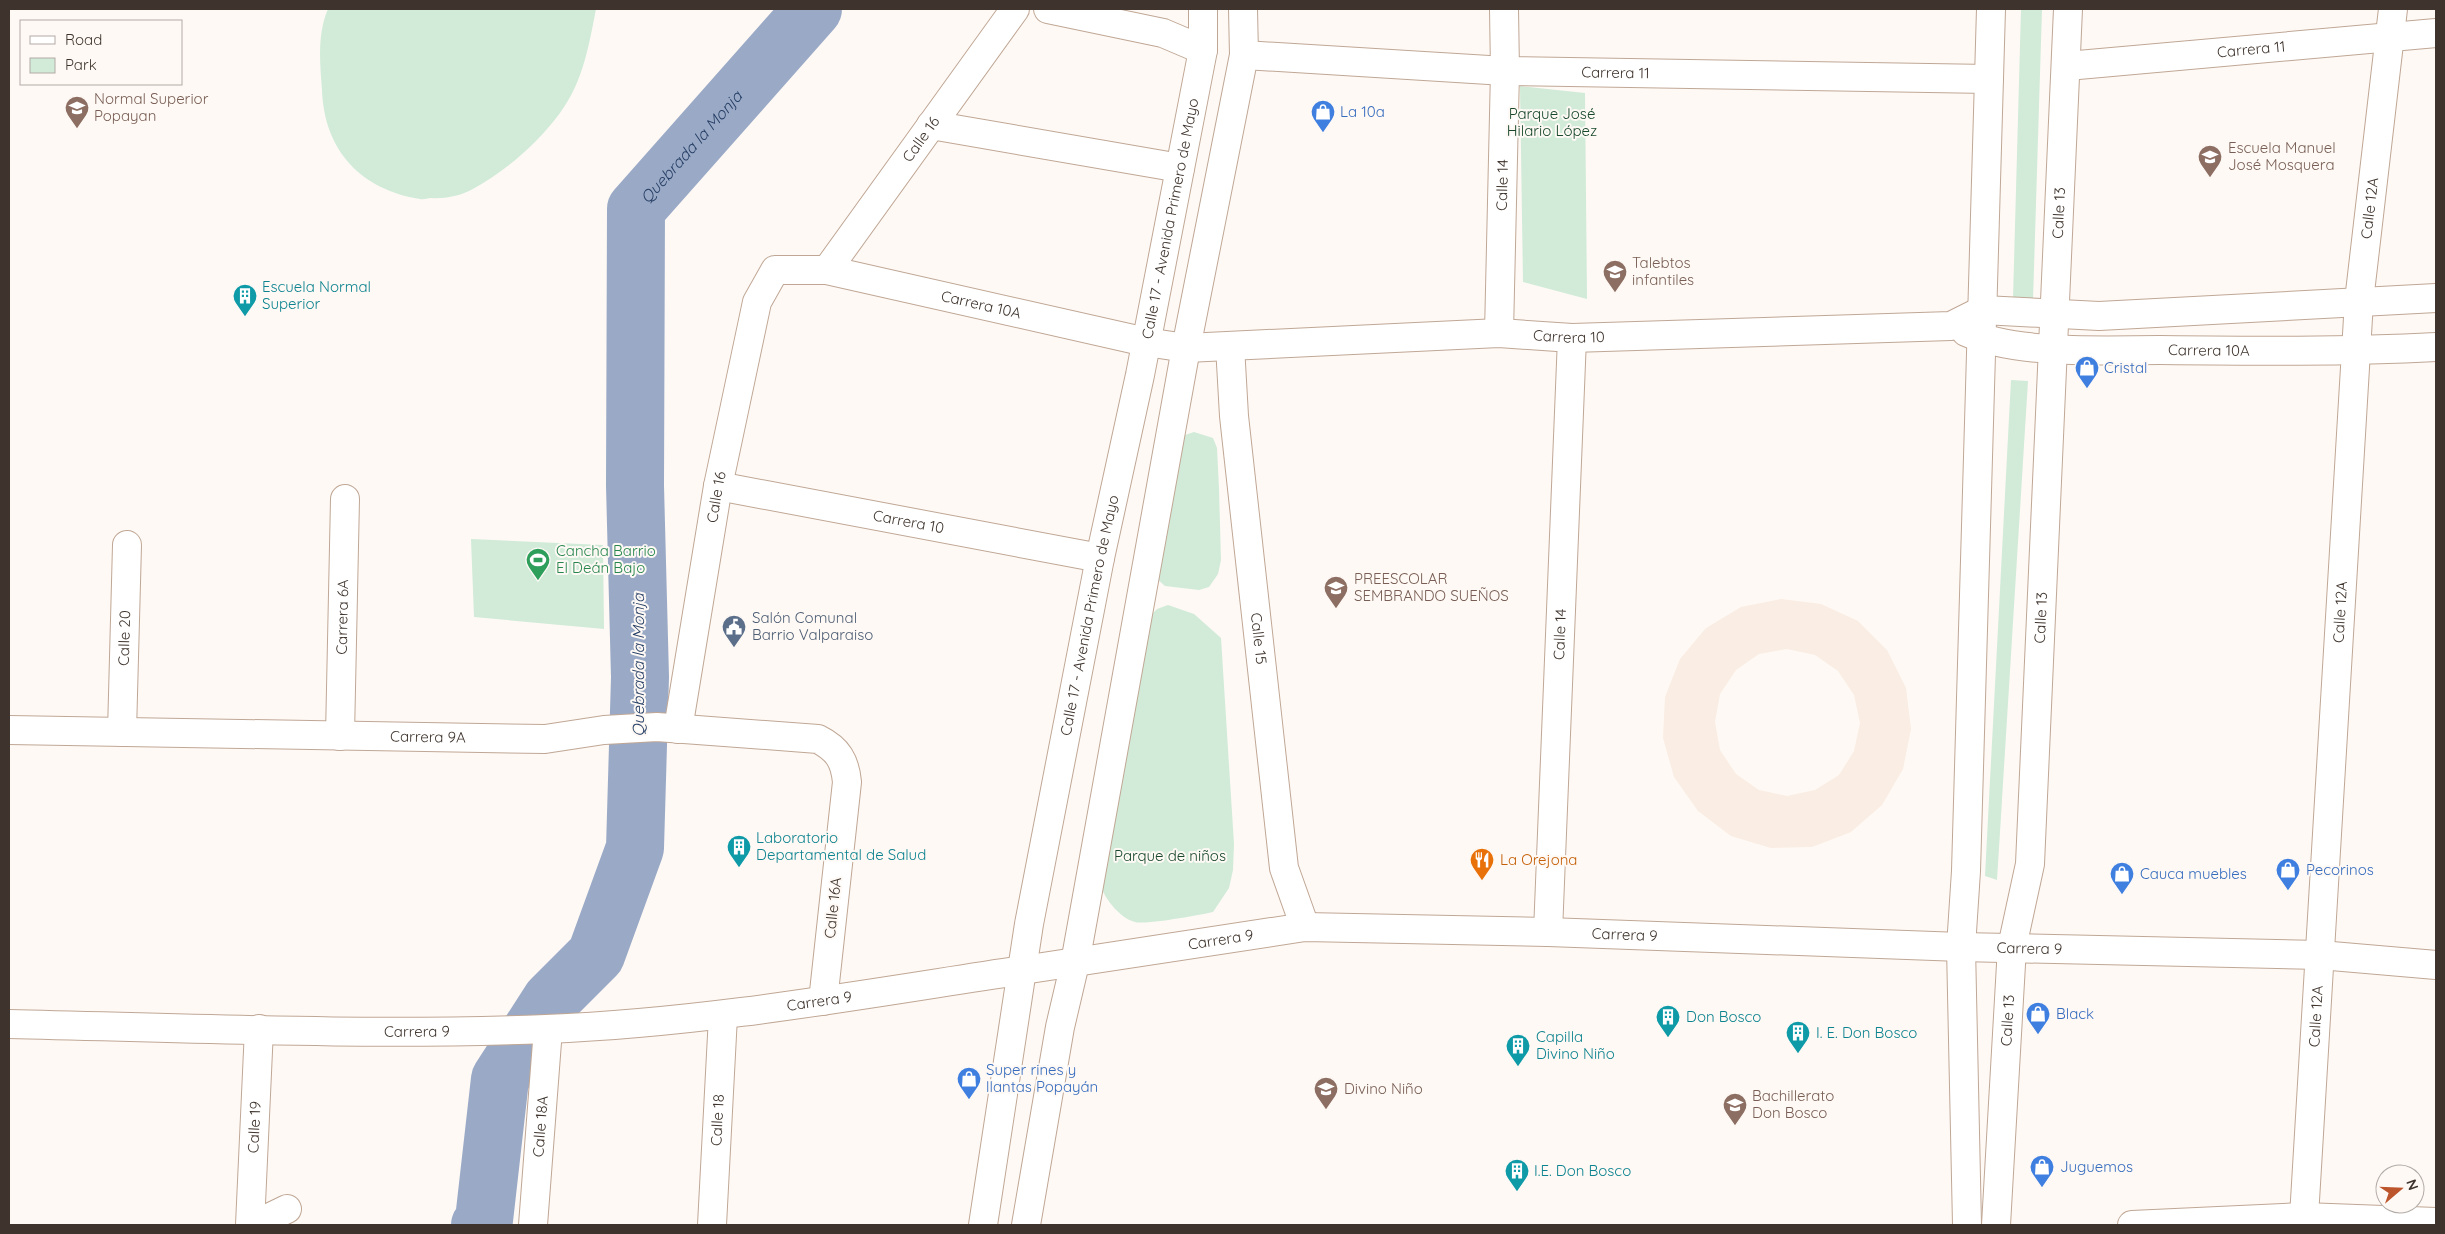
<svg xmlns="http://www.w3.org/2000/svg" width="2445" height="1234" font-family="Quicksand,sans-serif">
  <style>
    .built { fill: #faede3; fill-rule: evenodd }
    .green { fill: #d1ebd8 }
    .lines { fill: none; stroke-linecap: round; stroke-linejoin: round }
    .river { stroke: #9aaac6; stroke-width: 58 }
    .street-casing { stroke: #c0a795; stroke-width: 30 }
    .secondary-casing { stroke: #c0a795; stroke-width: 30 }
    .street { stroke: #fff; stroke-width: 28 }
    .secondary { stroke: #fff; stroke-width: 28 }
    .labels { text-anchor: middle; stroke-width: 4; stroke-linejoin: round; paint-order: stroke }
    .street-label { font-size: 15px; fill: #3f342d; stroke: #fef9f5 }
    .education-label { font-size: 15px; fill: #785e54; stroke: #fef9f5; text-anchor: start }
    .shop-label { font-size: 15px; fill: #366cbe; stroke: #fef9f5; text-anchor: start }
    .park-label { font-size: 15px; fill: #17482a; stroke: #fef9f5 }
    .culture-label { font-size: 15px; fill: #0d838f; stroke: #fef9f5; text-anchor: start }
    .leisure-label { font-size: 15px; fill: #27864d; stroke: #fef9f5; text-anchor: start }
    .service-label { font-size: 15px; fill: #4e5e75; stroke: #fef9f5; text-anchor: start }
    .food-label { font-size: 15px; fill: #c56008; stroke: #fef9f5; text-anchor: start }
    .water-label { font-size: 16px; font-style: italic; fill: #284067; stroke: #fef9f5 }
  </style>
  <rect width="100%" height="100%" fill="#fef9f5"/>
  <!-- built -->
  <path class="built" d="M 1781,599 L 1821,604 L 1858,621 L 1887,650 L 1906,688 L 1911,729 L 1903,769 L 1882,805 L 1851,832 L 1812,847 L 1771,848 L 1731,836 L 1698,811 L 1674,777 L 1663,738 L 1665,697 L 1680,659 L 1706,628 L 1741,607 ZM 1787,649 L 1815,655 L 1838,671 L 1854,695 L 1860,723 L 1854,751 L 1839,775 L 1815,790 L 1787,796 L 1759,790 L 1736,774 L 1720,750 L 1715,722 L 1720,694 L 1736,670 L 1759,654 Z"/>
  <!-- green -->
  <g class="green">
    <path d="M 328,9 L 596,9 C 589,45 583,82 560,113 C 537,144 506,171 471,190 C 460,196 443,199 431,198 C 427,198 424,200 420,199 C 362,190 324,151 322,90 C 320,64 317,34 328,9 Z"/>
    <path d="M 2021,9 L 2042,9 L 2033,300 L 2013,299 Z"/>
    <path d="M 1520,86 L 1585,93 L 1587,299 L 1523,282 Z"/>
    <path d="M 2011,380 L 2028,381 L 1997,880 L 1985,876 Z"/>
    <path d="M 1194,432 L 1213,438 L 1217,448 L 1219,489 L 1221,560 L 1218,574 L 1209,587 L 1199,590 L 1165,586 L 1155,577 L 1179,444 L 1185,435 Z"/>
    <path d="M 471,539 L 603,545 L 604,629 L 474,617 Z"/>
    <path d="M 1168,605 L 1194,614 L 1221,638 L 1234,844 L 1233,870 L 1229,888 L 1213,912 C 1200,915 1145,925 1135,922 C 1120,918 1106,900 1101,887 L 1149,617 L 1157,609 Z"/>
  </g>
  <g class="lines">
    <!-- river -->
    <path class="river" id="s1" d="M 480,1225 L 484,1220 L 500,1079 L 551,1000 L 596,955 L 635,848 L 640,677 L 635,486 L 636,209 L 813,9"/>
    <defs>
      <g id="street">
        <path d="M 1048,9 L 1163,33 L 1203,50"/>
        <path id="s2" d="M 1244,55 L 1505,71 L 1989,79"/>
        <path id="s3" d="M 2067,66 L 2436,33"/>
        <path d="M 931,125 L 1180,168"/>
        <path id="s4" d="M 827,270 L 1015,9"/>
        <path id="s5" d="M 1966,332 C 2018,355 2103,350 2160,350 C 2252,351 2344,352 2436,347"/>
        <path id="s6" d="M 1499,333 L 1505,71 L 1504,9"/>
        <path id="s7" d="M 1230,346 L 1234,416 L 1284,868 L 1305,927"/>
        <path id="s8" d="M 718,486 L 1100,558"/>
        <path id="s9" d="M 678,729 L 718,486 L 757,302 L 775,270 L 827,270 L 1146,342 L 1186,348 L 1499,333 L 1572,338 L 1951,326 L 1983,310 L 2099,316 L 2436,298"/>
        <path id="s10" d="M 9,730 L 545,739 L 604,730 L 657,727 L 818,739 C 838,749 845,761 847,782 L 823,1001"/>
        <path id="s11" d="M 122,732 L 127,545"/>
        <path id="s12" d="M 340,736 L 345,499"/>
        <path id="s13" d="M 1548,932 L 1572,338"/>
        <path id="s14" d="M 9,1024 C 187,1028 367,1036 546,1029 C 706,1023 864,994 1023,970"/>
        <path id="s15" d="M 2304,1217 L 2359,301 L 2393,9"/>
        <path id="s16" d="M 250,1225 L 259,1029"/>
        <path d="M 254,1225 L 287,1209"/>
        <path id="s17" d="M 533,1225 L 548,1029"/>
        <path id="s18" d="M 712,1225 L 723,1016"/>
        <path d="M 1967,1225 L 1961,947 L 1966,871 L 1991,9"/>
        <path id="s19" d="M 1996,1225 L 2012,947 L 2030,864 L 2068,9"/>
        <path d="M 2132,1225 L 2304,1217 L 2436,1222"/>
      </g>
      <g id="secondary">
        <path id="s20" d="M 1023,970 L 1305,927 L 1548,932 L 1961,947 L 2320,955 L 2436,965"/>
        <path id="s21" d="M 983,1225 L 1029,924 L 1100,558 L 1140,375 L 1203,50 L 1203,9"/>
        <path d="M 1026,1225 L 1060,1027 L 1075,963 L 1186,348 L 1244,55 L 1243,9"/>
      </g>
    </defs>
    <!-- street casing -->
    <use href="#street" class="street-casing"/>
    <!-- secondary casing -->
    <use href="#secondary" class="secondary-casing"/>
    <!-- street -->
    <use href="#street" class="street"/>
    <!-- secondary -->
    <use href="#secondary" class="secondary"/>
  </g>
  <!-- icons -->
  <defs>
    <symbol id="school-pin" viewBox="-11 -11 22 30"><path d="M0 17L-7.5 6A9.5 9.5 0 1 1 7.5 6Z" fill="#8d6e63" stroke="#fef9f5"/><path d="M0-5L7-2L0 1L-7-2ZM-4 1L0 2.5L4 1V4Q0 6-4 4Z" fill="#fff"/></symbol>
    <symbol id="shop-pin" viewBox="-11 -11 22 30"><path d="M0 17L-7.5 6A9.5 9.5 0 1 1 7.5 6Z" fill="#3f7fe0" stroke="#fef9f5"/><path d="M-5-2.5h2.3a2.7 3.5 0 0 1 5.4 0H5L5.5 6h-11ZM-1.5-2.5h3a1.5 2.3 0 0 0-3 0Z" fill="#fff"/></symbol>
    <symbol id="building-pin" viewBox="-11 -11 22 30"><path d="M0 17L-7.5 6A9.5 9.5 0 1 1 7.5 6Z" fill="#0f9aa8" stroke="#fef9f5"/><path d="M-4-6H4V6H1V3H-1V6H-4ZM-2.5-4.3h1.7v1.8h-1.7ZM.8-4.3h1.7v1.8H.8ZM-2.5-1h1.7V.8h-1.7ZM.8-1h1.7V.8H.8Z" fill="#fff"/></symbol>
    <symbol id="stadium-pin" viewBox="-11 -11 22 30"><path d="M0 17L-7.5 6A9.5 9.5 0 1 1 7.5 6Z" fill="#2e9e5b" stroke="#fef9f5"/><path d="M0-5a6.5 5 0 1 0 0 10a6.5 5 0 1 0 0-10ZM-3.5-1.8h7v3.6h-7Z" fill="#fff"/></symbol>
    <symbol id="civic-pin" viewBox="-11 -11 22 30"><path d="M0 17L-7.5 6A9.5 9.5 0 1 1 7.5 6Z" fill="#5c6f8a" stroke="#fef9f5"/><path d="M-.6-6.5H3V-4.5H.6V-3L4-1V1h2V6H-6V1h2V-1L-.6-3ZM-1.2 2.5V6h2.4V2.5Z" fill="#fff"/></symbol>
    <symbol id="restaurant-pin" viewBox="-11 -11 22 30"><path d="M0 17L-7.5 6A9.5 9.5 0 1 1 7.5 6Z" fill="#e8710a" stroke="#fef9f5"/><path d="M-5-6h1v4h1v-4h1v4h1v-4h1v5L-1.5 .5V6h-2V.5L-5-1ZM5-6V6H3V1.5H1.5Q1.5-4 5-6Z" fill="#fff"/></symbol>
  </defs>
  <g fill-rule="evenodd">
    <use href="#school-pin" x="63" y="94" width="28" height="38"/>
    <use href="#shop-pin" x="1309" y="98" width="28" height="38"/>
    <use href="#school-pin" x="2196" y="143" width="28" height="38"/>
    <use href="#school-pin" x="1601" y="258" width="28" height="38"/>
    <use href="#building-pin" x="231" y="282" width="28" height="38"/>
    <use href="#shop-pin" x="2073" y="354" width="28" height="38"/>
    <use href="#stadium-pin" x="524" y="546" width="28" height="38"/>
    <use href="#school-pin" x="1322" y="574" width="28" height="38"/>
    <use href="#civic-pin" x="720" y="613" width="28" height="38"/>
    <use href="#building-pin" x="725" y="833" width="28" height="38"/>
    <use href="#restaurant-pin" x="1468" y="846" width="28" height="38"/>
    <use href="#shop-pin" x="2274" y="856" width="28" height="38"/>
    <use href="#shop-pin" x="2108" y="860" width="28" height="38"/>
    <use href="#shop-pin" x="2024" y="1000" width="28" height="38"/>
    <use href="#building-pin" x="1654" y="1003" width="28" height="38"/>
    <use href="#building-pin" x="1784" y="1019" width="28" height="38"/>
    <use href="#building-pin" x="1504" y="1032" width="28" height="38"/>
    <use href="#shop-pin" x="955" y="1065" width="28" height="38"/>
    <use href="#school-pin" x="1312" y="1075" width="28" height="38"/>
    <use href="#school-pin" x="1721" y="1091" width="28" height="38"/>
    <use href="#shop-pin" x="2028" y="1153" width="28" height="38"/>
    <use href="#building-pin" x="1503" y="1157" width="28" height="38"/>
  </g>
  <g class="labels">
    <!-- street labels -->
    <g class="street-label">
      <text dy="5" stroke="none"><textPath href="#s3" startOffset="185">Carrera 11</textPath></text>
      <text dy="5" stroke="none"><textPath href="#s2" startOffset="372">Carrera 11</textPath></text>
      <text dy="5" stroke="none"><textPath href="#s4" startOffset="161">Calle 16</textPath></text>
      <text dy="5" stroke="none"><textPath href="#s6" startOffset="148">Calle 14</textPath></text>
      <text dy="5" stroke="none"><textPath href="#s15" startOffset="1011">Calle 12A</textPath></text>
      <text dy="5" stroke="none"><textPath href="#s19" startOffset="1015">Calle 13</textPath></text>
      <text dy="5" stroke="none"><textPath href="#s21" startOffset="1024">Calle 17 - Avenida Primero de Mayo</textPath></text>
      <text dy="5" stroke="none"><textPath href="#s9" startOffset="681">Carrera 10A</textPath></text>
      <text dy="5" stroke="none"><textPath href="#s9" startOffset="1274">Carrera 10</textPath></text>
      <text dy="5" stroke="none"><textPath href="#s5" startOffset="245">Carrera 10A</textPath></text>
      <text dy="5" stroke="none"><textPath href="#s9" startOffset="235">Calle 16</textPath></text>
      <text dy="5" stroke="none"><textPath href="#s8" startOffset="194">Carrera 10</textPath></text>
      <text dy="5" stroke="none"><textPath href="#s15" startOffset="606">Calle 12A</textPath></text>
      <text dy="5" stroke="none"><textPath href="#s21" startOffset="619">Calle 17 - Avenida Primero de Mayo</textPath></text>
      <text dy="5" stroke="none"><textPath href="#s12" startOffset="119">Carrera 6A</textPath></text>
      <text dy="5" stroke="none"><textPath href="#s19" startOffset="610">Calle 13</textPath></text>
      <text dy="5" stroke="none"><textPath href="#s13" startOffset="298">Calle 14</textPath></text>
      <text dy="5" stroke="none"><textPath href="#s7" startOffset="294">Calle 15</textPath></text>
      <text dy="5" stroke="none"><textPath href="#s11" startOffset="94">Calle 20</textPath></text>
      <text dy="5" stroke="none"><textPath href="#s10" startOffset="419">Carrera 9A</textPath></text>
      <text transform="translate(833 908) rotate(-84)" y="5">Calle 16A</text>
      <text dy="5" stroke="none"><textPath href="#s20" startOffset="605">Carrera 9</textPath></text>
      <text dy="5" stroke="none"><textPath href="#s20" startOffset="200">Carrera 9</textPath></text>
      <text dy="5" stroke="none"><textPath href="#s20" startOffset="1010">Carrera 9</textPath></text>
      <text dy="5" stroke="none"><textPath href="#s14" startOffset="812">Carrera 9</textPath></text>
      <text dy="5" stroke="none"><textPath href="#s15" startOffset="201">Calle 12A</textPath></text>
      <text dy="5" stroke="none"><textPath href="#s19" startOffset="205">Calle 13</textPath></text>
      <text dy="5" stroke="none"><textPath href="#s14" startOffset="408">Carrera 9</textPath></text>
      <text dy="5" stroke="none"><textPath href="#s18" startOffset="105">Calle 18</textPath></text>
      <text dy="5" stroke="none"><textPath href="#s16" startOffset="98">Calle 19</textPath></text>
      <text dy="5" stroke="none"><textPath href="#s17" startOffset="99">Calle 18A</textPath></text>
    </g>
    <!-- education labels -->
    <g class="education-label">
      <text x="94" y="104">Normal Superior<tspan x="94" dy="17">Popayan</tspan></text>
      <text x="2228" y="153">Escuela Manuel<tspan x="2228" dy="17">José Mosquera</tspan></text>
      <text x="1632" y="268">Talebtos<tspan x="1632" dy="17">infantiles</tspan></text>
      <text x="1354" y="584">PREESCOLAR<tspan x="1354" dy="17">SEMBRANDO SUEÑOS</tspan></text>
      <text x="1344" y="1094">Divino Niño</text>
      <text x="1752" y="1101">Bachillerato<tspan x="1752" dy="17">Don Bosco</tspan></text>
    </g>
    <!-- shop labels -->
    <g class="shop-label">
      <text x="1340" y="117">La 10a</text>
      <text x="2104" y="373">Cristal</text>
      <text x="2306" y="875">Pecorinos</text>
      <text x="2140" y="879">Cauca muebles</text>
      <text x="2056" y="1019">Black</text>
      <text x="986" y="1075">Super rines y<tspan x="986" dy="17">llantas Popayán</tspan></text>
      <text x="2060" y="1172">Juguemos</text>
    </g>
    <!-- park labels -->
    <g class="park-label">
      <text x="1552" y="119">Parque José<tspan x="1552" dy="17">Hilario López</tspan></text>
      <text x="1170" y="861">Parque de niños</text>
    </g>
    <!-- culture labels -->
    <g class="culture-label">
      <text x="262" y="292">Escuela Normal<tspan x="262" dy="17">Superior</tspan></text>
      <text x="756" y="843">Laboratorio<tspan x="756" dy="17">Departamental de Salud</tspan></text>
      <text x="1686" y="1022">Don Bosco</text>
      <text x="1816" y="1038">I. E. Don Bosco</text>
      <text x="1536" y="1042">Capilla<tspan x="1536" dy="17">Divino Niño</tspan></text>
      <text x="1534" y="1176">I.E. Don Bosco</text>
    </g>
    <!-- leisure labels -->
    <g class="leisure-label">
      <text x="556" y="556">Cancha Barrio<tspan x="556" dy="17">El Deán Bajo</tspan></text>
    </g>
    <!-- service labels -->
    <g class="service-label">
      <text x="752" y="623">Salón Comunal<tspan x="752" dy="17">Barrio Valparaiso</tspan></text>
    </g>
    <!-- food labels -->
    <g class="food-label">
      <text x="1500" y="865">La Orejona</text>
    </g>
    <!-- water labels -->
    <g class="water-label">
      <text dy="6" stroke="none"><textPath href="#s1" startOffset="1142">Quebrada la Monja</textPath></text>
      <text transform="translate(638 665) rotate(-90)" y="6">Quebrada la Monja</text>
    </g>
  </g>
  <!-- border -->
  <rect width="2445" height="1234" fill="none" stroke="#3f342d" stroke-width="20"/>
  <!-- legend -->
  <rect x="20" y="20" width="162" height="65" fill="#fef9f5" stroke="#b2aaa5"/>
  <rect x="30" y="36" width="25" height="8" fill="#ffffff" stroke="#b2aaa5"/>
  <text x="65" y="45" font-size="15" fill="#3f342d">Road</text>
  <rect x="30" y="58" width="25" height="15" fill="#d1ebd8" stroke="#b2aaa5"/>
  <text x="65" y="70" font-size="15" fill="#3f342d">Park</text>
  <!-- north arrow -->
  <g transform="translate(2400 1189) rotate(71)"><circle r="24" fill="#fef9f5" stroke="#b2aaa5"/>
  <path d="M0-4L9 19L0 12L-9 19Z" fill="#bc542c"/>
  <text y="-8" font-size="14" font-weight="bold" text-anchor="middle" fill="#3f342d">N</text>
  </g>
</svg>
